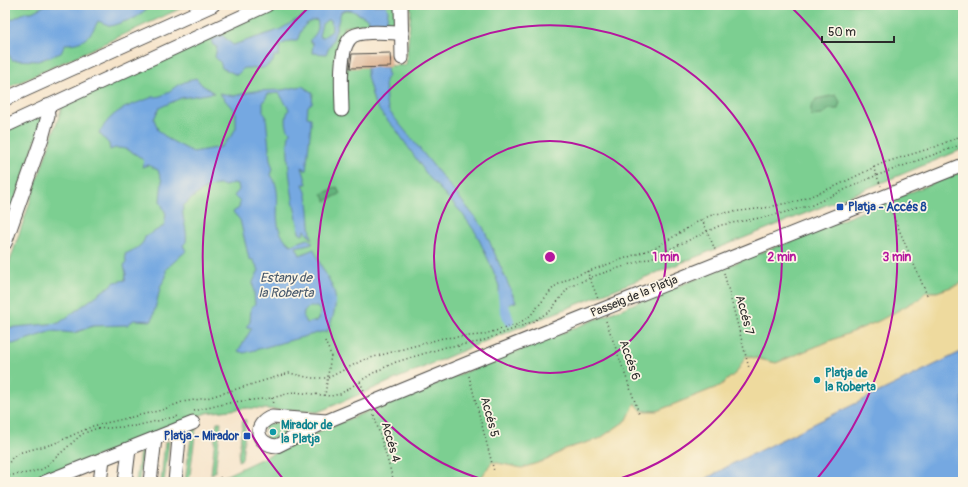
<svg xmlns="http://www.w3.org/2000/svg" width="968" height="487" font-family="Pangolin,sans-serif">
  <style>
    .green { fill: #7bcf91; stroke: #537d5e }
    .forest { fill: #64b27b; stroke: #486e53 }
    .sand { fill: #eeda9e; stroke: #8c8264 }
    .water { fill: #74a8e1; stroke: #506a86; fill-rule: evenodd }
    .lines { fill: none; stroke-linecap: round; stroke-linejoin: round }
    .canal { stroke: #74a8e1; stroke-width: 10 }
    .building { fill: #dcb190 }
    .minor-casing { stroke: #494743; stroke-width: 15 }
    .path { stroke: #494743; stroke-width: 1.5; stroke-dasharray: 1 3; stroke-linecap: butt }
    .minor { stroke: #fff; stroke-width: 13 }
    .path-bridge { stroke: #494743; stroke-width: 1.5; stroke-dasharray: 1 3; stroke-linecap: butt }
    .ring { fill: none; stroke: #b5179e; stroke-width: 2 }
    .transit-dot { fill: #1a4fb4; stroke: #fcf5e5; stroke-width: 1.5 }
    .culture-dot { fill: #0f9aa8; stroke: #fcf5e5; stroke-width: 1.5 }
    .labels { text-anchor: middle; stroke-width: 3.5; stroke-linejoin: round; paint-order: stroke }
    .transit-label { font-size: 12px; font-weight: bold; fill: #164399; stroke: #fcf5e5; text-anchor: start }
    .street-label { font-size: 12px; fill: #2b2b2b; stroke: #fcf5e5 }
    .culture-label { font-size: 12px; font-weight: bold; fill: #0d838f; stroke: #fcf5e5; text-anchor: start }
    .water-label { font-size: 13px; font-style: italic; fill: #45576b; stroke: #fcf5e5 }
    .centre { fill: #b5179e; stroke: #fcf5e5; stroke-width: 2 }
    .ring-label { font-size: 12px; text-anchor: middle; font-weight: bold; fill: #b5179e; stroke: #fcf5e5; stroke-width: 3.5; stroke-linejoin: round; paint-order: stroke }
  </style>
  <rect width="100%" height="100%" fill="#fcf5e5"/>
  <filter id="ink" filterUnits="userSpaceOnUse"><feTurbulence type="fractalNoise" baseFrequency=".025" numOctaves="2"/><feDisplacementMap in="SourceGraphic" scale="8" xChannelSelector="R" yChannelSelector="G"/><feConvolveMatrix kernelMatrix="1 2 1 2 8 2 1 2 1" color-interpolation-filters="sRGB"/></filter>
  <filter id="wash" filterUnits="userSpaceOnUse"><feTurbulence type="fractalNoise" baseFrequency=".012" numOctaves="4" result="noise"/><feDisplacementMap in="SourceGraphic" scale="16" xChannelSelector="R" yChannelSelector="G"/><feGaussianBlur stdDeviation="0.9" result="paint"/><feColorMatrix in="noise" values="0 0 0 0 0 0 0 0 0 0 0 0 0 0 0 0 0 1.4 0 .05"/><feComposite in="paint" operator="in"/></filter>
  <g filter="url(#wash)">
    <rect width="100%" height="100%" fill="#f6e4ca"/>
    <!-- green -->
    <g class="green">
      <path d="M 5,5 L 188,5 L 5,89 Z"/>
      <path d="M 279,5 L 395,5 L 395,18 L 392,23 L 364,24 L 344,27 L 340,57 L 345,67 L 349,68 L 406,65 L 411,10 L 410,5 L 963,5 L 963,149 L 849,196 L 495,337 L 325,409 L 317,412 L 247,408 L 206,413 L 32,482 L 5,482 L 5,276 L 63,104 Z"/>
      <path d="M 43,114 L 43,119 L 5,230 L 5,131 Z"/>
      <path d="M 963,171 L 963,283 L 937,292 L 926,292 L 919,299 L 879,321 L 776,363 L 747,356 L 737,372 L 720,386 L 657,411 L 642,411 L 635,404 L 627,420 L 599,439 L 565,449 L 547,460 L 522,468 L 492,462 L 481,478 L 473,482 L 212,482 L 329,427 Z"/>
      <path d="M 243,420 L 246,420 L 242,459 L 238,461 Z"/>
      <path d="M 217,422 L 221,422 L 215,472 L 211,474 Z"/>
      <path d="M 280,422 L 286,429 L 284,438 L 267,442 L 264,425 Z"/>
      <path d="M 196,428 L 189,482 L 185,482 L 192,430 Z"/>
      <path d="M 169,441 L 164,482 L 161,482 L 165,442 Z"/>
      <path d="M 143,449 L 139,482 L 136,482 L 140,451 Z"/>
    </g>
    <!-- forest -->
    <g class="forest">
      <path d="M 836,95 L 840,102 L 838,109 L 829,109 L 822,115 L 811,116 L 811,107 L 816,99 Z"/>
      <path d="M 337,187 L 340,194 L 326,201 L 322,194 Z"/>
    </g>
    <!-- sand -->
    <path class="sand" d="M 963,283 L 963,351 L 732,464 L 700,482 L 473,482 L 481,478 L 492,462 L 522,468 L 547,460 L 565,449 L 599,439 L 627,420 L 635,403 L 642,411 L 657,411 L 720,386 L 737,372 L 746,356 L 776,363 L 879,321 L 919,299 L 926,292 L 937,292 Z"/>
    <!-- water -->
    <g class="water">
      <path d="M 46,5 L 152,5 L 135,18 L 111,26 L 98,21 C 90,37 84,44 65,44 L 61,53 L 38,61 L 12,60 L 5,48 L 5,23 L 26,12 L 32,12 Z"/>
      <path d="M 327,5 L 386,5 L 388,11 L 386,27 L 368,27 L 369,19 C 359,16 351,6 341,12 L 333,40 L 326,54 L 312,53 L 313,43 L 309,41 C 316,34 320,30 317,20 C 304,21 301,30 297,41 L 290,41 L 280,45 L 279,56 L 274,56 L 273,62 L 263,68 L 244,68 L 237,75 L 222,68 L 220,62 L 215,57 L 217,47 L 213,45 L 211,40 L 222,35 L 233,45 L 279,30 L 315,9 ZM 327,20 L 331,20 L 332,31 L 322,38 L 319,36 L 322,24 Z"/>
      <path d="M 367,67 L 387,67 L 388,76 L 385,80 L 386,103 L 389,111 L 483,227 L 516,302 L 504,306 L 499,297 L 499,286 L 493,270 L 476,233 L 461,212 L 428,176 L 397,131 L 381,113 L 374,102 L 367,76 Z"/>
      <path d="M 196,78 L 202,85 L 214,93 L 181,98 L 159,108 L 154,119 L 158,130 L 168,139 L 193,152 L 221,147 L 232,135 L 236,128 L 236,113 L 219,93 L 234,96 L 254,91 L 282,90 L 302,86 L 313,93 L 312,103 L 308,106 L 307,117 L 311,118 L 311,125 L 306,171 L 302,167 L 307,184 L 303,184 C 311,201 308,220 312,239 L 305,230 L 303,235 L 299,233 C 299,226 297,221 296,214 C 292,197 284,147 290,132 C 285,127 285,116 289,109 L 279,93 L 268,94 L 263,103 L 263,112 L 266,116 L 270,160 L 273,169 L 271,175 C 287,197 265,226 291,245 L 308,239 L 313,243 L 296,247 L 300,255 L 314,249 C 327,286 347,288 327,332 L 321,332 L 244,353 L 238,351 L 252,328 L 246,327 L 250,322 L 251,308 L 255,304 L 253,282 L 259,270 L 253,260 L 249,259 L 240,220 L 233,212 L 239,208 L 240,202 L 234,196 L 239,190 L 238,184 L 233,183 L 226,186 C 209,181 195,196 183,206 C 181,218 188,228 186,242 L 183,245 L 186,251 L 166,269 L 166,277 L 161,285 L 152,321 L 134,320 L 127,325 L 93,326 L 74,333 L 52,331 L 13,344 L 5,343 L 5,328 L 59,323 L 115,282 L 125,280 L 126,273 L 124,266 L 126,262 L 125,254 C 133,250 143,247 145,237 L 164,226 L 166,214 L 160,201 L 162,181 L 158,170 L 148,165 L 142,167 L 144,161 C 136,153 121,144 110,150 L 109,144 L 99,133 C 114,108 127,107 153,97 C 165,97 170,90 178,85 C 184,82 190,80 196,78 ZM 309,307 L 317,307 L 321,312 L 317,321 L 307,323 L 303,318 L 304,312 Z"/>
      <path d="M 963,351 L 963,482 L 700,482 L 732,464 Z"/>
    </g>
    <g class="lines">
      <!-- canal -->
      <path class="canal" d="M 503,294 L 504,306 L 509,321"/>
    </g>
    <g id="blocks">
      <!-- building -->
      <path class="building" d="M 390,53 L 391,67 L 350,68 L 352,54 Z"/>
    </g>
  </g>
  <g filter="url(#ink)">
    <use href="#blocks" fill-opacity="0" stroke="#494743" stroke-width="1"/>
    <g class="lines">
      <defs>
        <g id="minor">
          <path d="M 401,5 L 402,58"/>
          <path d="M 5,99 L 213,5"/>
          <path d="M 342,110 C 342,93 337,46 353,36 C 363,30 390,33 402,33"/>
          <path d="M 5,126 L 267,5"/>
          <path d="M 5,243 L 42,138 L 48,116 L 47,106"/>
          <path d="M 327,421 L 272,417 C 252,424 256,445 277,446 L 327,421 L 466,364 L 963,165"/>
          <path d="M 45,482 L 193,423"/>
          <path d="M 100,482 L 103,459"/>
          <path d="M 125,482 L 129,449"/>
          <path d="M 150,482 L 155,438"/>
          <path d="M 175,482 L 180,428"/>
        </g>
      </defs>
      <!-- minor casing -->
      <use href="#minor" class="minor-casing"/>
      <!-- path -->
      <g class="path">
        <path d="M 873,167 L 881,186"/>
        <path d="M 889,206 L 927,295"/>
        <path d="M 702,219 L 716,252"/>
        <path d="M 587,271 L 598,299"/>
        <path d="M 724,273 L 749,368"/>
        <path d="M 606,321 L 639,413"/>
        <path d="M 458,346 L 461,353"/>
        <path d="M 469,376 L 494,471"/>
        <path d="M 360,382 L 365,393"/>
        <path d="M 272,398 L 273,405"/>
        <path d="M 194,411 L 233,402 L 272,398 L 294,392 L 331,396 L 340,394 L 373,373 L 396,362 L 446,347 L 479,342 L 532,322 L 550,311 L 569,287 L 594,276 L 653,257 L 721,225 L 771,216 L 812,205 L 870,178 L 963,144"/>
        <path d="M 374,415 L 394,482"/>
        <path d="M 5,469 L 12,458 L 18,453 L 53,444 L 93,426 L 162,410 L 182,402 L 207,398 L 289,373 L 311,378 L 328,378 L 363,360 L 443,338 L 481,335 L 516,325 L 530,316 L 554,287 L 569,278 L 657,247 L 702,219 L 715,214 L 765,208 L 801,200 L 836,186 L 883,163 L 935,147 L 963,135"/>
        <path d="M 5,476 L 28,473 L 43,469 L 82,434 L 95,429 L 135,426 L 179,416"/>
        <path d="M 220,477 L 222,482"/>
      </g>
      <!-- minor -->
      <use href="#minor" class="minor"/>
      <!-- path-bridge -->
      <path class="path-bridge" d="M 325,341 L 331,355 L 325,395"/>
    </g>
  </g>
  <!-- distance rings -->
  <g class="ring">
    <circle cx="550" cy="257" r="116"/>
    <path d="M492 482A232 232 0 1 1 608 482"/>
    <path d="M284 480A347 347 0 0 1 311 5M789 5A347 347 0 0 1 816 480"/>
  </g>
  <!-- markers -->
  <g class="transit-dot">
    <rect x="836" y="203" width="8" height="8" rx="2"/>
    <rect x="243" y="432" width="8" height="8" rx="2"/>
  </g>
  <g class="culture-dot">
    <circle cx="817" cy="380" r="4"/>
    <circle cx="273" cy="432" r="4"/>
  </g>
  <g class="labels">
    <!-- transit labels -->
    <g class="transit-label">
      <text x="848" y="211">Platja - Accés 8</text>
      <text x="239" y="440" text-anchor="end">Platja - Mirador</text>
    </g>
    <!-- street labels -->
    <g class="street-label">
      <text transform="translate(634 296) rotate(-22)" y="4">Passeig de la Platja</text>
      <text transform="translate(745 315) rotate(75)" y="4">Accés 7</text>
      <text transform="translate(630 360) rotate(71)" y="4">Accés 6</text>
      <text transform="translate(490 417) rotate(75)" y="4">Accés 5</text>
      <text transform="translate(391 442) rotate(74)" y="4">Accés 4</text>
    </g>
    <!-- culture labels -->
    <g class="culture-label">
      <text x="825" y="377">Platja de<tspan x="825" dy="14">la Roberta</tspan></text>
      <text x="281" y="429">Mirador de<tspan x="281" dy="14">la Platja</tspan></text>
    </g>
    <!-- water labels -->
    <g class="water-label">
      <text x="286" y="282">Estany de<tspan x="286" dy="15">la Roberta</tspan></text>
    </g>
  </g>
  <circle cx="550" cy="257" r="6" class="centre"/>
  <g class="ring-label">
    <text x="666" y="261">1 min</text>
    <text x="782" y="261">2 min</text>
    <text x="897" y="261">3 min</text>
  </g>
  <!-- margin -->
  <rect width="968" height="487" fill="none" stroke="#fcf5e5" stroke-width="20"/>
  <!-- scale -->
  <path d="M822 36v6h72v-6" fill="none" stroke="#2b2b2b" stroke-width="2"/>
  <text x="828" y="36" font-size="12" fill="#2b2b2b" stroke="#fcf5e5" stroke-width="3" paint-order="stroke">50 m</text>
</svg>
